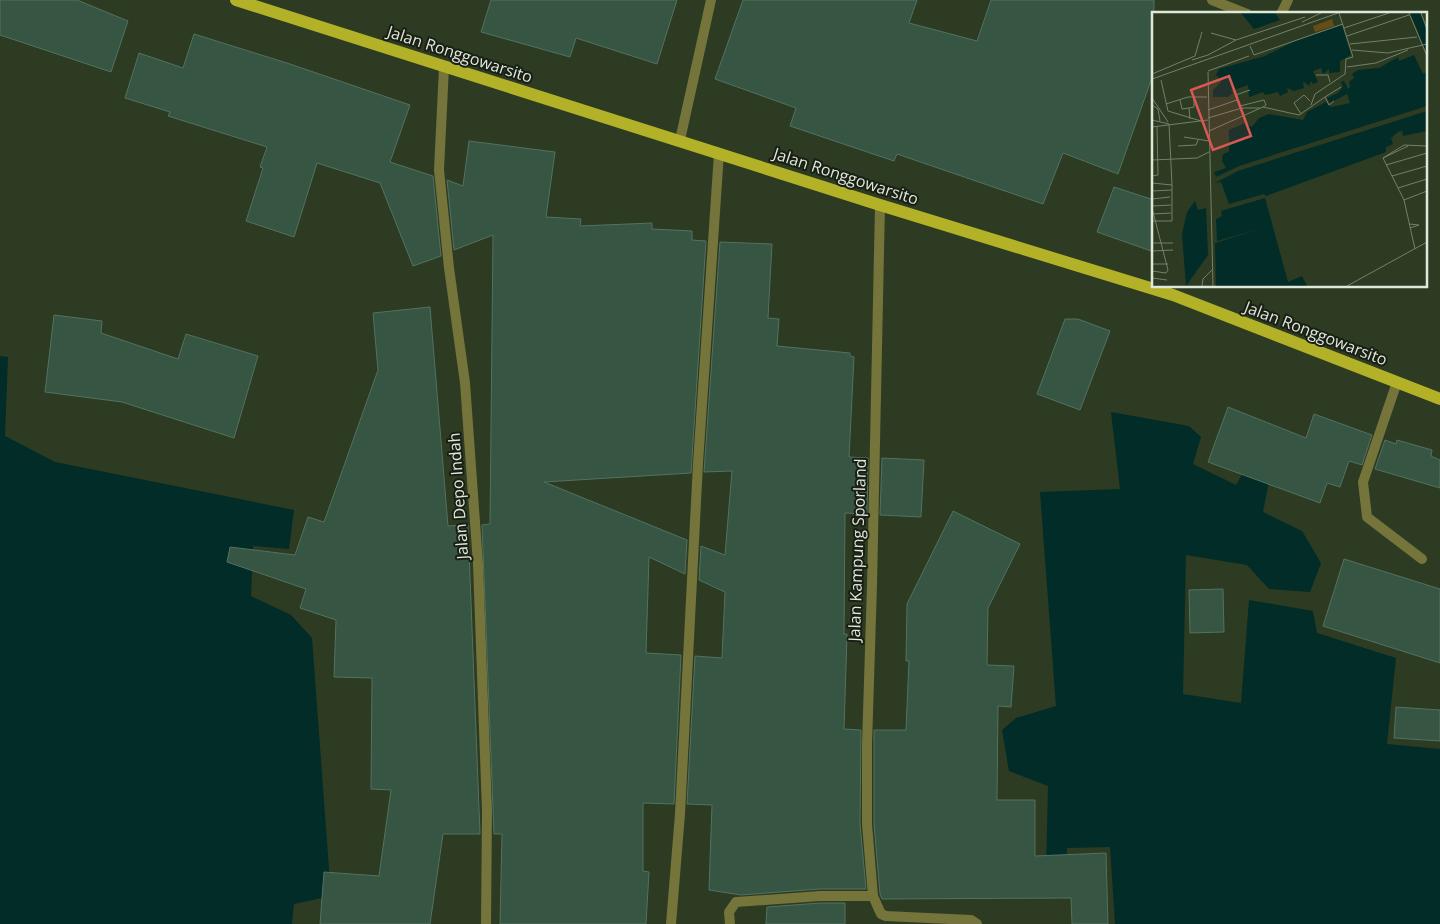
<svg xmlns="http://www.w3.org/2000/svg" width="1440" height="924" font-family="'Open Sans',sans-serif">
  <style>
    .water { fill: #012c27 }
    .building { fill: #365543; stroke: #537260 }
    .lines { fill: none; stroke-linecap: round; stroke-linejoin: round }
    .service { stroke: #74743b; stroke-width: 10 }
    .minor { stroke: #74743b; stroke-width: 10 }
    .primary { stroke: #b3b127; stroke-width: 12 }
    .labels { text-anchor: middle; stroke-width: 4; stroke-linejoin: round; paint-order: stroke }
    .street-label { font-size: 16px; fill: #dfe8d9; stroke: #191f14 }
    .inset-road { fill: none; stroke: #74806b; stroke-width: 1 }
    .view { fill: #d85854; fill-opacity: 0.15; stroke: #d85854; stroke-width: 2.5 }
    .inset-edge { fill: none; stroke: #dfe8d9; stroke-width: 2.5 }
  </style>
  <rect width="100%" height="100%" fill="#2c3b22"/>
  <!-- water -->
  <g class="water">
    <path d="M 0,356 L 8,357 L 5,436 L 55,462 L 294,510 L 289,549 L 253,546 L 251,596 L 291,615 L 312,638 L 331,896 L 294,904 L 292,924 L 0,924 Z"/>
    <path d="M 1111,412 L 1189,426 L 1201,437 L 1193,464 L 1236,485 L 1251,458 L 1272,465 L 1263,512 L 1302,531 L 1321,563 L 1310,592 L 1269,589 L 1247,565 L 1186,555 L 1183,694 L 1241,703 L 1249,600 L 1313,611 L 1317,633 L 1396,658 L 1387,744 L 1440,749 L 1440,924 L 1115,924 L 1110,847 L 1067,848 L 1067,875 L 1046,873 L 1048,786 L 1009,771 L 1002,730 L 1016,718 L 1056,706 L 1040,492 L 1120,489 Z"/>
  </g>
  <!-- building -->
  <g class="building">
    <path d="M 0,0 L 77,0 L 128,21 L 111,72 L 0,35 Z"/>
    <path d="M 491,0 L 677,0 L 657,64 L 576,38 L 570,57 L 481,32 Z"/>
    <path d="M 743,0 L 917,0 L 909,23 L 977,41 L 991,0 L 1154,0 L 1154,72 L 1118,174 L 1063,153 L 1043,204 L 897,154 L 894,161 L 790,126 L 796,108 L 715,79 Z"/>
    <path d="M 194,34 L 290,64 L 410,105 L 390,162 L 433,176 L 441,256 L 413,266 L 380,183 L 317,163 L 294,237 L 246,221 L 263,168 L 260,167 L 267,147 L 168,116 L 170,112 L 125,98 L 139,53 L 183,68 Z"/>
    <path d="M 469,141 L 555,152 L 546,217 L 581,219 L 580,226 L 652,223 L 652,229 L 692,231 L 692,240 L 706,241 L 691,473 L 544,482 L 687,540 L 685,574 L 649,557 L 646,653 L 681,655 L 674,804 L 643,803 L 643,871 L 649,872 L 646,924 L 500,924 L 502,834 L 494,834 L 482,525 L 490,524 L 493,235 L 454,250 L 447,180 L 463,186 Z"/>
    <path d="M 1114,187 L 1154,200 L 1154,252 L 1097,232 Z"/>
    <path d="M 720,242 L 772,244 L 768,318 L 779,319 L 777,346 L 850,353 L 850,356 L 854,357 L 849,457 L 868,458 L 867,514 L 845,513 L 844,634 L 847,634 L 844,729 L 861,730 L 860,824 L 866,889 L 820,889 L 741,895 L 709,890 L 712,805 L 687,804 L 695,656 L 722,658 L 725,592 L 699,580 L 701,546 L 725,555 L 732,471 L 704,472 Z"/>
    <path d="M 430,307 L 448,526 L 468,525 L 480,834 L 443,834 L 430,924 L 320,924 L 324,872 L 379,876 L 391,790 L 371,789 L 372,678 L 334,677 L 336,620 L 300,608 L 306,589 L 227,562 L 230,547 L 295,555 L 308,517 L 324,522 L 378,370 L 373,313 Z"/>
    <path d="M 54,315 L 102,321 L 101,333 L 178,359 L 186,334 L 258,356 L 234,438 L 122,402 L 45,392 Z"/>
    <path d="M 1065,319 L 1078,319 L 1110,331 L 1080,410 L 1037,394 Z"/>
    <path d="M 1228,407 L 1306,438 L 1314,414 L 1372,435 L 1362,465 L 1349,461 L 1340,487 L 1327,483 L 1320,503 L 1208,462 Z"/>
    <path d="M 1385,440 L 1396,444 L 1397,440 L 1432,450 L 1431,456 L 1440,460 L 1440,488 L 1375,469 Z"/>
    <path d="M 882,458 L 924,460 L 921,517 L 880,515 Z"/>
    <path d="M 953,511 L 1020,544 L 988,608 L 987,665 L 1014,666 L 1011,707 L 998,706 L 997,800 L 1035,800 L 1035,856 L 1106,853 L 1108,924 L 1072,924 L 1071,898 L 882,899 L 880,894 L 874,824 L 874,730 L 906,730 L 909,661 L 906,661 L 907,604 Z"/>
    <path d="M 1344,559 L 1440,589 L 1440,663 L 1323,626 Z"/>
    <path d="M 1223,589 L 1224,632 L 1190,633 L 1189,590 Z"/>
    <path d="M 1396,707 L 1440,710 L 1440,741 L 1394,738 Z"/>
    <path d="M 820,903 L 845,903 L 845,924 L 766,924 L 767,907 Z"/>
  </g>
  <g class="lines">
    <!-- service -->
    <path class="service" d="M 1397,382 L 1363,482 L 1367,517 L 1422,559"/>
    <!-- minor -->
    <g class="minor">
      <path d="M 1212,0 L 1247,14"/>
      <path d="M 1281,14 L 1288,0"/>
      <path d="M 444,67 L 439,170 L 449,268 L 465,383 L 478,564 L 487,811 L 486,924"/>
      <path d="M 680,140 L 711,0"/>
      <path d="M 880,205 L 872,585 L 867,745 L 867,824 L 873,896 L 881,914 L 886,916 L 971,920 L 977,924"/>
      <path d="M 671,924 L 680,814 L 698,463 L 719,153"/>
      <path d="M 730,924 L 729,912 L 736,902 L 820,896 L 873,896"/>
    </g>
    <!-- primary -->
    <path class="primary" d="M 236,0 L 880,205 L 1173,295 L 1440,399"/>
  </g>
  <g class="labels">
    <!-- street labels -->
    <g class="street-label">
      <text transform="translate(460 54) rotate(18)" y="6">Jalan Ronggowarsito</text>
      <text transform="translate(846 176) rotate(18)" y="6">Jalan Ronggowarsito</text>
      <text transform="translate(1316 333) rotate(21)" y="6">Jalan Ronggowarsito</text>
      <text transform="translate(458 496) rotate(-94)" y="6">Jalan Depo Indah</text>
      <text transform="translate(857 550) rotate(-88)" y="6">Jalan Kampung Sporland</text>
    </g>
  </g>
  <!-- overview -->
  <g transform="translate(1152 12)">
    <rect width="275" height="275" fill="#2c3b22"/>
    <path d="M 180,7 L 182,14 L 163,20 L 161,14 Z" fill="#664d15"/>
    <path d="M 89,1 L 123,1 L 128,8 L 102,17 ZM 258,1 L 268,1 L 275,19 L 275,42 ZM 190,13 L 199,43 L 188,49 L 188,60 L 177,61 L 177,57 L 171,62 L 169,56 L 161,59 L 166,70 L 161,72 L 159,69 L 157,74 L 151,69 L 152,76 L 142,79 L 135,76 L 136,80 L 128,84 L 126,80 L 113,83 L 111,80 L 97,85 L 96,73 L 79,79 L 81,81 L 76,85 L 61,85 L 61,78 L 70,69 L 64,63 L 67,57 L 113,44 L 145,28 ZM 262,43 L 271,62 L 275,60 L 275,94 L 87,154 L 64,165 L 62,160 L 74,156 L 70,149 L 71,142 L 77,140 L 77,118 L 93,111 L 100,115 L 107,106 L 117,102 L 151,108 L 155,100 L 174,90 L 179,95 L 198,91 L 195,82 L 178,91 L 175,86 L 186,81 L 191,75 L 189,70 L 192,69 L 196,77 L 198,75 L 197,70 L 202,66 L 200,62 L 206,58 L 227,56 L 246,45 L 247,49 ZM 275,99 L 275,119 L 251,124 L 250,119 L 246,120 L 239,126 L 241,132 L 234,135 L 234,140 L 114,184 L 112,182 L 77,192 L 69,170 L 63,171 L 86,159 ZM 113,186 L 136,270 L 150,264 L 155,274 L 64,274 L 63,231 L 111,216 L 65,229 L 64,207 L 70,204 L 69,199 ZM 43,189 L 46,198 L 54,196 L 56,243 L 34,274 L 30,222 L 35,200 Z" fill="#012c27"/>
    <path class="inset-road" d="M 257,1 L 275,44M 269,1 L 275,17M 150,10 L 169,1M 192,16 L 237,1M 59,21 L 84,28M 195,24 L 257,3M 198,32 L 265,25M 98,34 L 102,43 L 191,12M 200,38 L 236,41 L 275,32M 56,43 L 84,28 L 153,5M 40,48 L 56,43M 195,55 L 224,51 L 256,38M 56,59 L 97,44M 56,60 L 61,274M 0,62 L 43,44 L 50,20M 164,63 L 176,63 L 178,70M 0,67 L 186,1M 9,68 L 16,99 L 49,109M 173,85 L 189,75M 0,86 L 16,110M 28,88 L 30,97 L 37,96 L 38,107M 85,88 L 88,94 L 112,88 L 114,93 L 111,95M 14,92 L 36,85 L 55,85M 0,93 L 6,97 L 8,109M 159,93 L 163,82 L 193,62 L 194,47 L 201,45 L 187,1M 37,96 L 42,95 L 42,84M 56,98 L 85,88 L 84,83 L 98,78M 149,102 L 142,91 L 152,83 L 158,89M 56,106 L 90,96 L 108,96M 0,108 L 17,112 L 20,173 L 20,209 L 0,209M 0,115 L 56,108M 57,119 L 111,95 L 147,103 L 173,85 L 177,93 L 182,89M 32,125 L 57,129M 26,134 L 44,133 L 46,128M 231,146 L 252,188 L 263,237M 231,146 L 252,133 L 275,134M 231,146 L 256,134M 0,148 L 45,146 L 57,140M 234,153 L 275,141M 0,164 L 6,163 L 5,114M 240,164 L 275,154M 0,171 L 20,173M 246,176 L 275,167M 0,179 L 20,178M 0,187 L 18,185M 252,188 L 275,179M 0,194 L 19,193M 0,196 L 16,258 L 14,261 L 0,259M 0,202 L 19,201M 257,212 L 267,213 L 258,216M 0,231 L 21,231M 0,239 L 21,238M 0,252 L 16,252M 0,266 L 15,268M 50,274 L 51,267 L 60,258M 195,274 L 275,230"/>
    <path class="view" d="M 77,64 L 99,124 L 61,138 L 39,78 Z"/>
    <rect width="275" height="275" class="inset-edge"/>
  </g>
</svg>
